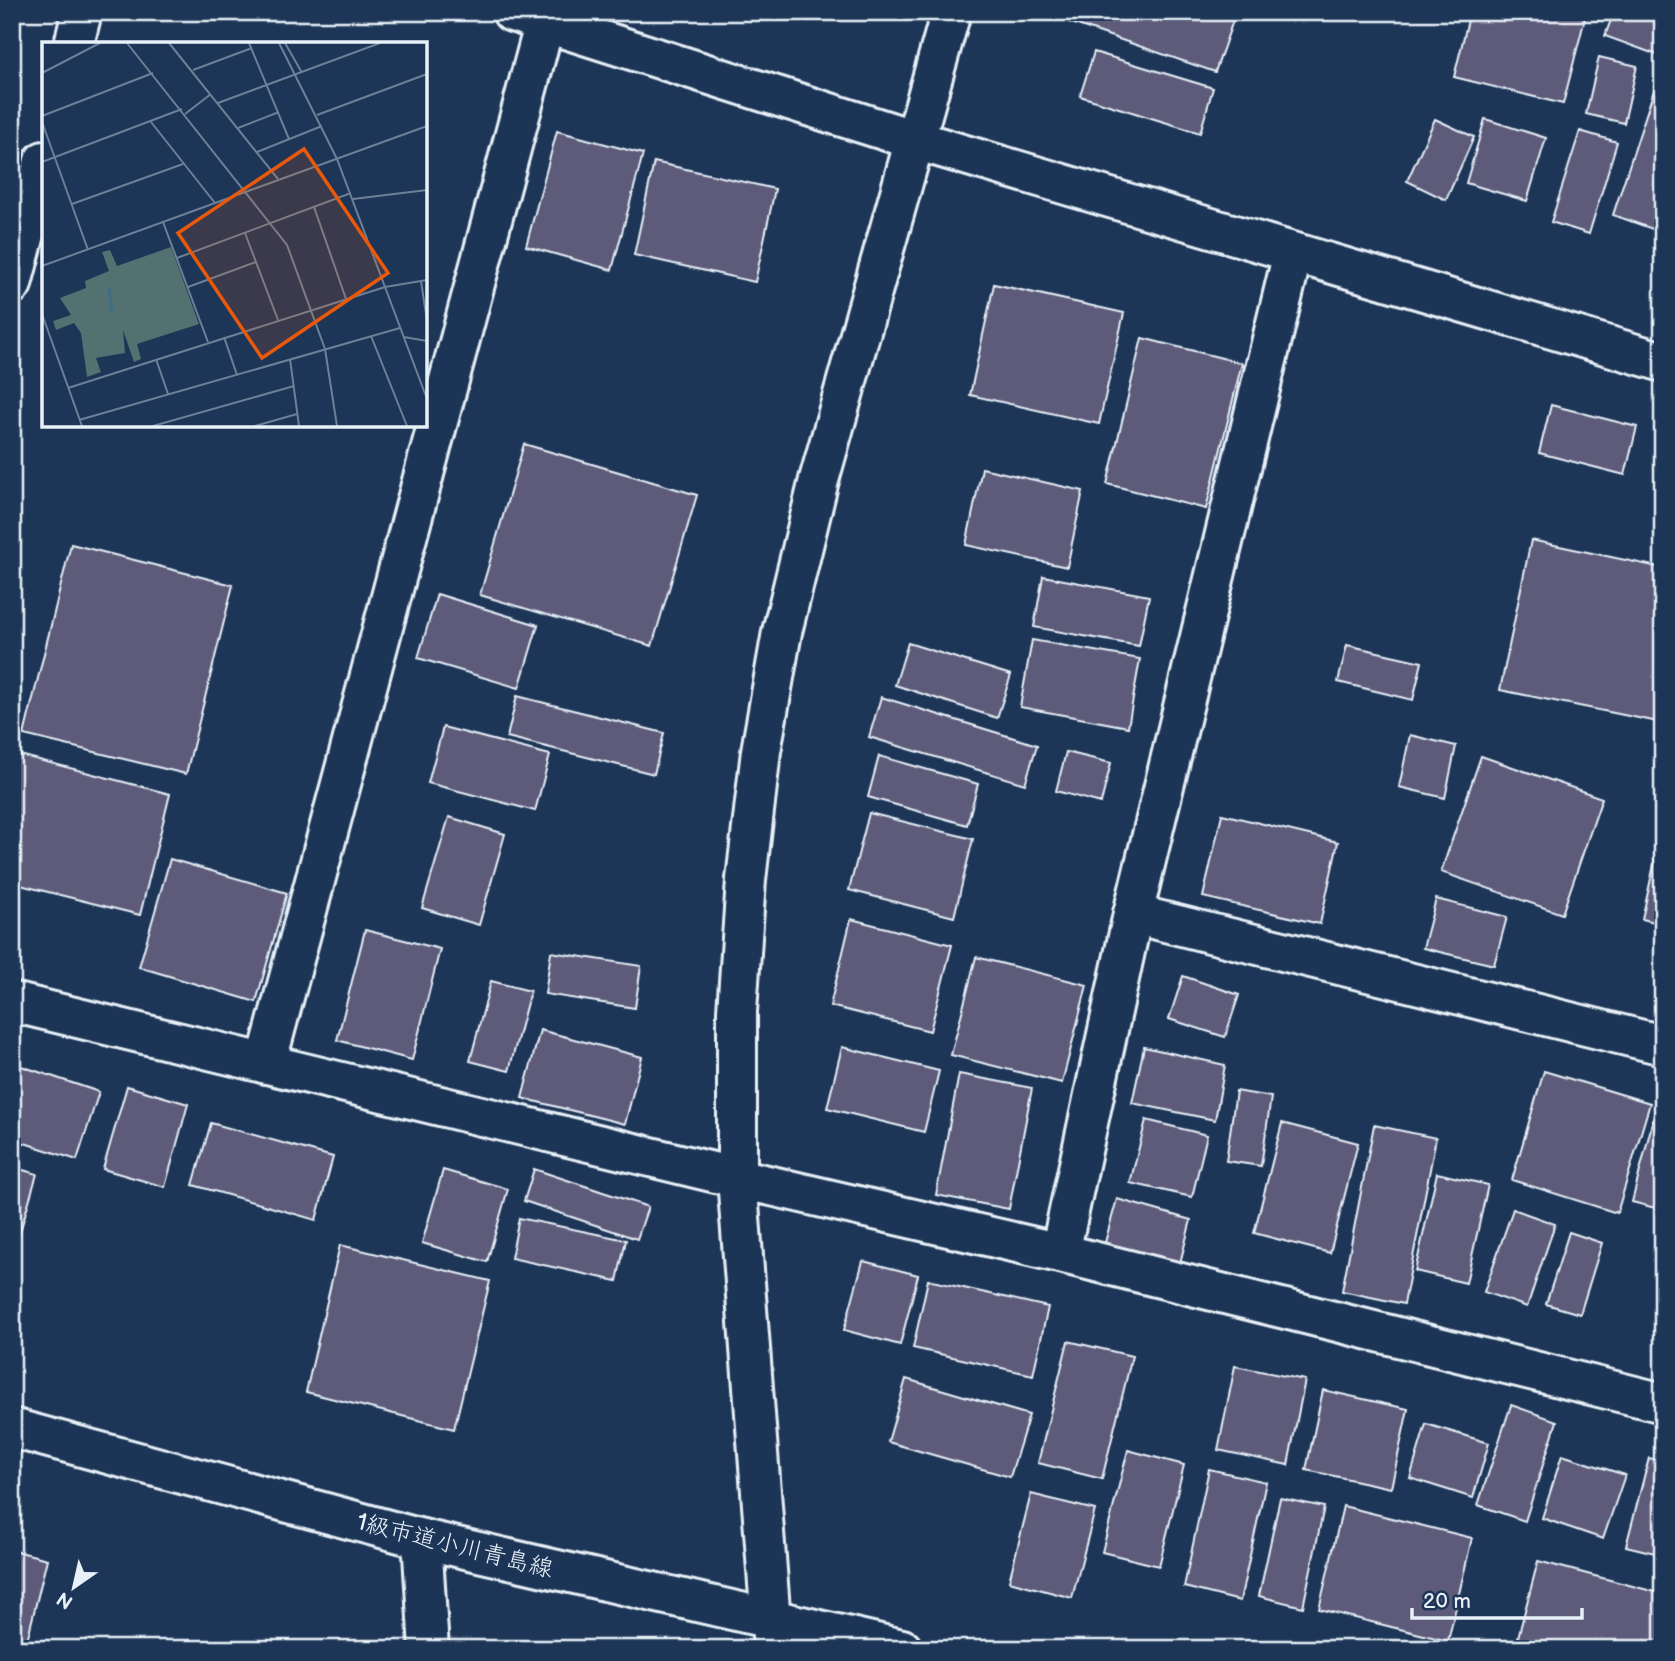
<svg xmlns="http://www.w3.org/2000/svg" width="1675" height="1661" font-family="'Balsamiq Sans','Klee One',sans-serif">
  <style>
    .building { fill: #5d5a7a; stroke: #e8f1f8; stroke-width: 2 }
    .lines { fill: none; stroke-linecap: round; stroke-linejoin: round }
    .minor-casing { stroke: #e8f1f8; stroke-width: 44 }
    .major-casing { stroke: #e8f1f8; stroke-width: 44 }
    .minor { stroke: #1d3557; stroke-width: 38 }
    .major { stroke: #1d3557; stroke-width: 38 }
    .labels { text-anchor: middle; stroke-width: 7; stroke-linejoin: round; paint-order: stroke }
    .street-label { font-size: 24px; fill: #e8f1f8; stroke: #1d3557 }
    .inset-river { fill: none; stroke: #416c87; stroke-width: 3.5 }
    .inset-road { fill: none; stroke: #6e8097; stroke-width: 2 }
    .view { fill: #e8590c; fill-opacity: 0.15; stroke: #e8590c; stroke-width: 3.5 }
    .inset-edge { fill: none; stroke: #e8f1f8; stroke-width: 3.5 }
  </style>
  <rect width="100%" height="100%" fill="#1d3557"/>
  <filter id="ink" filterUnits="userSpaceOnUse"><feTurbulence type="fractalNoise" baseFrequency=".0143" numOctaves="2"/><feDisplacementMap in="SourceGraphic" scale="14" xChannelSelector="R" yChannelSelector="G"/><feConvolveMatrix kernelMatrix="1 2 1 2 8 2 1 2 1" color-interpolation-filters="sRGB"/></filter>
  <g filter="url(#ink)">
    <!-- building -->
    <g class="building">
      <path d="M 1065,12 L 1236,12 L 1215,72 L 1063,20 Z"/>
      <path d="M 1470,12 L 1563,12 L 1585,18 L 1563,104 L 1454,77 Z"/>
      <path d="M 1614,12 L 1663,12 L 1663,57 L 1605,36 Z"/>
      <path d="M 1094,52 L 1213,88 L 1200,133 L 1080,96 Z"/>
      <path d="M 1599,57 L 1637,66 L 1624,123 L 1586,114 Z"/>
      <path d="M 1657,81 L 1663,83 L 1663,226 L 1661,232 L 1613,215 Z"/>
      <path d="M 1435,119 L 1474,137 L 1446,200 L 1407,181 Z"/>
      <path d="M 1485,119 L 1546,138 L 1527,201 L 1466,183 Z"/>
      <path d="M 557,131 L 643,154 L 612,270 L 526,246 Z"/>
      <path d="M 1580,131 L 1617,142 L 1589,234 L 1551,222 Z"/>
      <path d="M 654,162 L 775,189 L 755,282 L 634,255 Z"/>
      <path d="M 994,284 L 1124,313 L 1099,424 L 970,395 Z"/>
      <path d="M 1142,338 L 1242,363 L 1206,509 L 1107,484 Z"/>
      <path d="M 1551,405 L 1637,427 L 1625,475 L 1539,453 Z"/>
      <path d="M 524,444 L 697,495 L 652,646 L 480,595 Z"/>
      <path d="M 982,468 L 1083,491 L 1067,567 L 966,545 Z"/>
      <path d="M 1531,540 L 1663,568 L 1663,723 L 1500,690 Z"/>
      <path d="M 71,544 L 233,585 L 186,774 L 24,735 Z"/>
      <path d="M 1043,576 L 1149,596 L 1139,646 L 1034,627 Z"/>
      <path d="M 437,594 L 538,625 L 519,688 L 418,658 Z"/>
      <path d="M 1032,640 L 1140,659 L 1128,727 L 1020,707 Z"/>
      <path d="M 908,643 L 1011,675 L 997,718 L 895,685 Z"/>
      <path d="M 1347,645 L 1422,662 L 1413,700 L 1338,682 Z"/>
      <path d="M 517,696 L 664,733 L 654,774 L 507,737 Z"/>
      <path d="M 881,697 L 1037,745 L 1025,784 L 869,737 Z"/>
      <path d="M 443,727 L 550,755 L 535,811 L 428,783 Z"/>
      <path d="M 1410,735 L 1456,746 L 1445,798 L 1399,787 Z"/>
      <path d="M 1066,752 L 1111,763 L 1101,803 L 1056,791 Z"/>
      <path d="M 12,753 L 170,794 L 140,915 L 12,883 Z"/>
      <path d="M 879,756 L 978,784 L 967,825 L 868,797 Z"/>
      <path d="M 1481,756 L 1602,798 L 1562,914 L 1441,872 Z"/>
      <path d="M 869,813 L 973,839 L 954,917 L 849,890 Z"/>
      <path d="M 1222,814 L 1338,842 L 1320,924 L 1203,897 Z"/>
      <path d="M 449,817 L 505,834 L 479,925 L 422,908 Z"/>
      <path d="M 1658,847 L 1663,848 L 1663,924 L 1642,919 Z"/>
      <path d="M 170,859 L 287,893 L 256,1002 L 139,967 Z"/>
      <path d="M 1436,899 L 1507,917 L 1494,965 L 1423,948 Z"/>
      <path d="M 851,919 L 952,945 L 930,1031 L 830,1006 Z"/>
      <path d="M 365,930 L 440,949 L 412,1060 L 337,1040 Z"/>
      <path d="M 551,952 L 641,966 L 635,1008 L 545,994 Z"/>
      <path d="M 976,957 L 1087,985 L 1062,1083 L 951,1055 Z"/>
      <path d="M 1183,976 L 1239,995 L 1225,1037 L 1169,1019 Z"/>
      <path d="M 491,981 L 530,991 L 509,1071 L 470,1061 Z"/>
      <path d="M 540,1030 L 642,1057 L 625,1124 L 522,1098 Z"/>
      <path d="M 842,1047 L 939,1071 L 924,1132 L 827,1108 Z"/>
      <path d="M 1144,1047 L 1225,1065 L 1215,1120 L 1132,1103 Z"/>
      <path d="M 12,1063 L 99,1092 L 77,1160 L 12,1139 Z"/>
      <path d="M 1544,1071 L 1650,1103 L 1617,1213 L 1512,1180 Z"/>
      <path d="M 959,1074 L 1032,1088 L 1009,1209 L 936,1195 Z"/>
      <path d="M 127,1086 L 188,1104 L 165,1187 L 103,1169 Z"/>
      <path d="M 1236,1091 L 1271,1097 L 1261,1166 L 1226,1161 Z"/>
      <path d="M 1146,1120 L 1207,1135 L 1192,1197 L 1130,1183 Z"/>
      <path d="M 1653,1120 L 1663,1122 L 1663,1210 L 1632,1202 Z"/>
      <path d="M 211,1123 L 333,1157 L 316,1220 L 193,1185 Z"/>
      <path d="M 1282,1123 L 1358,1143 L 1330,1253 L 1254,1233 Z"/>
      <path d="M 1374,1125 L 1436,1138 L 1404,1304 L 1342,1291 Z"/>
      <path d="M 12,1167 L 37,1174 L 12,1259 Z"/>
      <path d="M 534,1169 L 648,1207 L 637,1239 L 524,1201 Z"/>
      <path d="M 443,1170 L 508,1189 L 487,1262 L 422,1243 Z"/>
      <path d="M 1437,1173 L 1488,1185 L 1466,1283 L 1415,1271 Z"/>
      <path d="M 1117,1199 L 1191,1220 L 1179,1267 L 1104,1246 Z"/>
      <path d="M 1513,1209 L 1555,1224 L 1527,1307 L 1484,1292 Z"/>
      <path d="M 519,1218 L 626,1240 L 617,1281 L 511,1258 Z"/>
      <path d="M 1569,1232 L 1602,1243 L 1580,1314 L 1546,1304 Z"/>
      <path d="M 340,1245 L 490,1281 L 454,1429 L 306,1392 Z"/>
      <path d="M 863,1261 L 918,1275 L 900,1345 L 844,1330 Z"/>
      <path d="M 928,1280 L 1048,1307 L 1033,1375 L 913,1348 Z"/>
      <path d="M 1068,1341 L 1132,1356 L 1102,1479 L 1038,1463 Z"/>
      <path d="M 1235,1366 L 1305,1380 L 1288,1465 L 1218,1450 Z"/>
      <path d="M 906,1379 L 1029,1415 L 1010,1477 L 888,1442 Z"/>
      <path d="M 1323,1390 L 1408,1409 L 1391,1488 L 1306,1470 Z"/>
      <path d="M 1511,1405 L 1557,1421 L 1525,1521 L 1478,1505 Z"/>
      <path d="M 1426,1424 L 1489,1443 L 1473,1498 L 1410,1478 Z"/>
      <path d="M 1128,1450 L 1184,1465 L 1159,1566 L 1102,1552 Z"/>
      <path d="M 1562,1455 L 1625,1475 L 1603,1539 L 1542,1518 Z"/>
      <path d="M 1649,1458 L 1663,1461 L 1663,1555 L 1626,1546 Z"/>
      <path d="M 1209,1469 L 1266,1482 L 1240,1601 L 1184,1587 Z"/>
      <path d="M 1031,1494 L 1095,1510 L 1072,1598 L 1009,1581 Z"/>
      <path d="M 1280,1498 L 1324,1507 L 1303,1607 L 1259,1596 Z"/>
      <path d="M 1343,1506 L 1472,1538 L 1448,1641 L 1319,1609 Z"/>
      <path d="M 12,1550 L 47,1559 L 25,1649 L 12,1649 Z"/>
      <path d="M 1538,1561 L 1663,1594 L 1663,1649 L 1528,1649 L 1516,1645 Z"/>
    </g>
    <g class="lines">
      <defs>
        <g id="minor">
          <path d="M 512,12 L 915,140 L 1663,362"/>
          <path d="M 1133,914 L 1663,1045"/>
          <path d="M 12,1002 L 737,1178 L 1060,1253 L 1663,1403"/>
          <path d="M 266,1064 L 545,22"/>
          <path d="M 1060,1253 L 1133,914 L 1293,253"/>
          <path d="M 12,1428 L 422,1539 L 902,1649"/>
          <path d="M 422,1539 L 429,1649"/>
          <path d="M 773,1649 L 737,1178 L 737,1011 L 746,880 L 761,751 L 782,632 L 819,480 L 951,12"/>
        </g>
        <g id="major">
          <path d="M 74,44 L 82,12"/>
          <path d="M 12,284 L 44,161"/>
        </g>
      </defs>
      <!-- minor casing -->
      <use href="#minor" class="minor-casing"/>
      <!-- major casing -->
      <use href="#major" class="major-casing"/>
      <!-- minor -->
      <use href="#minor" class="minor"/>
      <!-- major -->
      <use href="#major" class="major"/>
    </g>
  </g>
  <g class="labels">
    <!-- street labels -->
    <g class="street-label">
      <text transform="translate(455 1545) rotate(14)" y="8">1級市道小川青島線</text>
    </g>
  </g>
  <!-- overview -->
  <g transform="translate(42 42)">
    <rect width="385" height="385" fill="#1d3557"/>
    <path d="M 129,205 L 157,282 L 95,302 L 99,317 L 92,320 L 81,288 L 83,311 L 54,316 L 59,330 L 45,335 L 39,291 L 32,281 L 14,288 L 11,279 L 29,273 L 18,256 L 44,246 L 43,239 L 67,229 L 60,210 L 68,208 L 75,224 Z" fill="#527170"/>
    <path class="inset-river" d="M 67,247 L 70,270"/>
    <path class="inset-road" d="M 85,1 L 245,203 L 283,307 L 295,384M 127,1 L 236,137M 207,1 L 247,97M 237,1 L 295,117 L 385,357M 243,1 L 259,29M 151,28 L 210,6M 0,31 L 58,1M 176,61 L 338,1M 143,72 L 169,52M 275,73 L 385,32M 0,74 L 111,31M 0,80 L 46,208M 109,80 L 173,161M 196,86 L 237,70M 215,110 L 280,84M 0,120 L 140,67M 311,157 L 385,148M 30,162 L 141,122M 272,165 L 304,257M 121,180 L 166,300M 203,191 L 236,278M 135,216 L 309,151M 0,224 L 385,84M 379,239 L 385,279M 146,245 L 214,220M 0,272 L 40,384M 329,294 L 365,384M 182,295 L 195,333M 362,295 L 385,299M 114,317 L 126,352M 248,317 L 257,384M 26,346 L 343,245 L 385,238M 37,378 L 358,286M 111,384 L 252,344M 213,384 L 255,372"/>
    <path class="view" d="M 262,107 L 346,231 L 220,316 L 136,191 Z"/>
    <rect width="385" height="385" class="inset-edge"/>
  </g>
  <!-- margin -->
  <rect width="1675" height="1661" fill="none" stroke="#1d3557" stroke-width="42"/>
  <rect x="21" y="21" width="1633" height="1619" fill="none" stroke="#e8f1f8" stroke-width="2.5" filter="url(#ink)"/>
  <!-- north arrow -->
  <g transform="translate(74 1587) rotate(214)" stroke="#1d3557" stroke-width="5" paint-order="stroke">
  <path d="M0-5L12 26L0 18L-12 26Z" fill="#e8f1f8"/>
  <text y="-10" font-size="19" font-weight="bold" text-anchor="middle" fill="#e8f1f8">N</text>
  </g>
  <!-- scale -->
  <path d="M1412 1608v10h170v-10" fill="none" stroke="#e8f1f8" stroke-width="3.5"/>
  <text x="1423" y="1608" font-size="21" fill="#e8f1f8" stroke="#1d3557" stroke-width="5" paint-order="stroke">20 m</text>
</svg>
